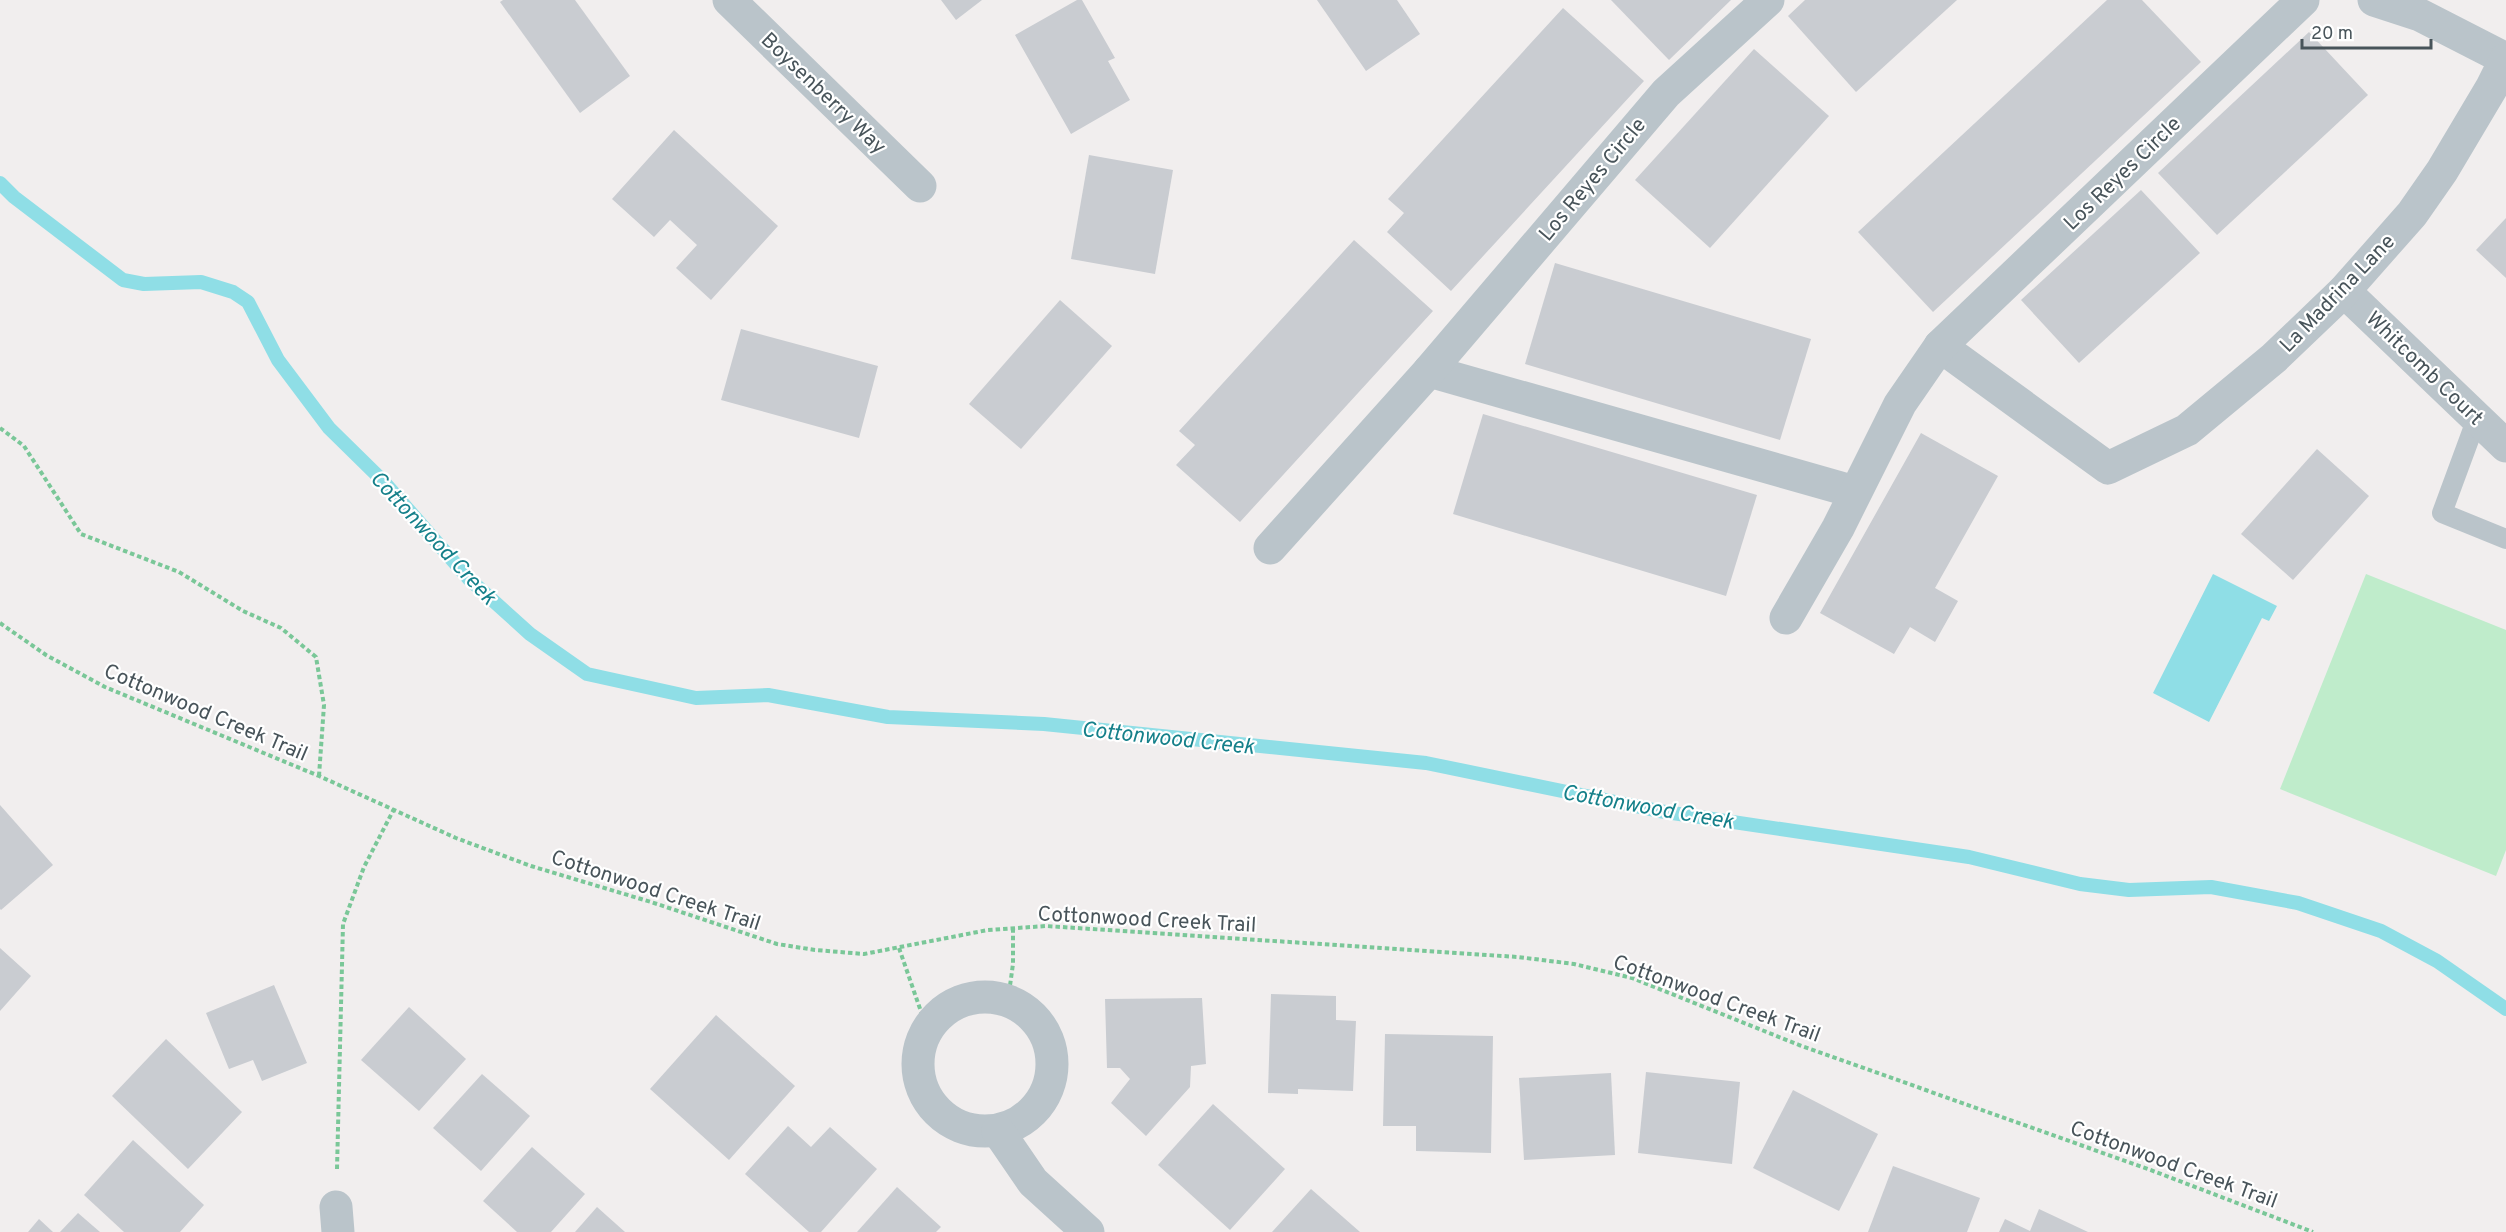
<svg xmlns="http://www.w3.org/2000/svg" width="2506" height="1232" font-family="Overpass,sans-serif">
  <style>
    .green { fill: #bfeccb }
    .water { fill: #8fdee6 }
    .lines { fill: none; stroke-linecap: round; stroke-linejoin: round }
    .stream { stroke: #8fdee6; stroke-width: 14 }
    .building { fill: #c9ccd1 }
    .path { stroke: #7ac798; stroke-width: 4; stroke-dasharray: 4.5 3; stroke-linecap: butt }
    .service { stroke: #bac4ca; stroke-width: 20 }
    .minor { stroke: #bac4ca; stroke-width: 33 }
    .labels { text-anchor: middle; stroke-width: 4.5; stroke-linejoin: round; paint-order: stroke }
    .street-label { font-size: 21px; fill: #48545a; stroke: #fff }
    .water-label { font-size: 22px; font-style: italic; fill: #15808a; stroke: #fff }
  </style>
  <rect width="100%" height="100%" fill="#f1eeee"/>
  <!-- green -->
  <path class="green" d="M 2366,574 L 2506,630 L 2506,850 L 2496,876 L 2280,789 Z"/>
  <!-- water -->
  <path class="water" d="M 2213,574 L 2277,606 L 2269,621 L 2262,618 L 2209,722 L 2153,693 Z"/>
  <g class="lines">
    <!-- stream -->
    <path class="stream" d="M 0,183 L 14,197 L 123,280 L 144,284 L 201,282 L 233,292 L 248,302 L 278,360 L 329,428 L 384,482 L 468,578 L 530,634 L 587,674 L 696,698 L 768,695 L 888,717 L 1044,724 L 1426,763 L 1659,811 L 1969,857 L 2080,884 L 2129,890 L 2211,887 L 2298,903 L 2381,931 L 2437,961 L 2506,1009"/>
  </g>
  <!-- building -->
  <g class="building">
    <path d="M 503,0 L 575,0 L 630,76 L 580,113 L 500,2 Z"/>
    <path d="M 941,0 L 982,0 L 956,20 Z"/>
    <path d="M 1077,0 L 1082,0 L 1115,58 L 1108,61 L 1130,100 L 1071,134 L 1015,35 Z"/>
    <path d="M 1317,0 L 1397,0 L 1420,34 L 1366,71 Z"/>
    <path d="M 1611,0 L 1731,0 L 1669,60 Z"/>
    <path d="M 1805,0 L 1957,0 L 1856,92 L 1788,16 Z"/>
    <path d="M 2107,0 L 2142,0 L 2201,62 L 1933,312 L 1858,232 Z"/>
    <path d="M 1563,8 L 1644,81 L 1451,291 L 1387,232 L 1404,213 L 1388,199 Z"/>
    <path d="M 2309,32 L 2368,95 L 2217,235 L 2158,173 Z"/>
    <path d="M 1754,49 L 1829,116 L 1710,248 L 1635,180 Z"/>
    <path d="M 674,130 L 778,226 L 711,300 L 676,268 L 697,245 L 670,220 L 654,237 L 612,199 Z"/>
    <path d="M 1089,155 L 1173,170 L 1155,274 L 1071,259 Z"/>
    <path d="M 2141,190 L 2200,253 L 2079,363 L 2021,300 Z"/>
    <path d="M 2506,218 L 2506,278 L 2476,250 Z"/>
    <path d="M 1354,240 L 1433,311 L 1240,522 L 1176,465 L 1195,445 L 1179,431 Z"/>
    <path d="M 1555,263 L 1811,339 L 1780,440 L 1525,364 Z"/>
    <path d="M 1060,300 L 1112,346 L 1021,449 L 969,404 Z"/>
    <path d="M 741,329 L 878,366 L 859,438 L 721,400 Z"/>
    <path d="M 1483,414 L 1757,495 L 1726,596 L 1453,514 Z"/>
    <path d="M 1921,433 L 1998,476 L 1935,588 L 1958,601 L 1935,642 L 1910,627 L 1894,654 L 1820,613 Z"/>
    <path d="M 2317,449 L 2369,496 L 2293,580 L 2241,534 Z"/>
    <path d="M 0,805 L 53,865 L 1,910 L 0,909 Z"/>
    <path d="M 0,948 L 31,976 L 0,1011 Z"/>
    <path d="M 274,985 L 307,1063 L 262,1081 L 253,1060 L 229,1069 L 206,1013 Z"/>
    <path d="M 1271,994 L 1336,996 L 1336,1020 L 1356,1021 L 1353,1091 L 1298,1089 L 1298,1094 L 1268,1093 Z"/>
    <path d="M 1202,998 L 1206,1064 L 1191,1066 L 1190,1087 L 1146,1136 L 1111,1103 L 1130,1079 L 1120,1068 L 1107,1068 L 1105,999 Z"/>
    <path d="M 409,1007 L 466,1059 L 419,1111 L 361,1060 Z"/>
    <path d="M 716,1015 L 795,1086 L 729,1160 L 650,1089 Z"/>
    <path d="M 1385,1034 L 1493,1036 L 1491,1153 L 1416,1151 L 1416,1126 L 1383,1126 Z"/>
    <path d="M 166,1039 L 242,1112 L 188,1169 L 112,1096 Z"/>
    <path d="M 1646,1072 L 1740,1082 L 1732,1164 L 1638,1153 Z"/>
    <path d="M 1611,1073 L 1615,1155 L 1524,1160 L 1519,1078 Z"/>
    <path d="M 482,1074 L 530,1116 L 481,1171 L 433,1128 Z"/>
    <path d="M 1793,1090 L 1878,1134 L 1839,1211 L 1753,1168 Z"/>
    <path d="M 1213,1104 L 1285,1169 L 1230,1230 L 1158,1165 Z"/>
    <path d="M 788,1126 L 811,1147 L 830,1127 L 877,1169 L 821,1232 L 809,1232 L 745,1174 Z"/>
    <path d="M 133,1140 L 204,1205 L 180,1232 L 124,1232 L 84,1195 Z"/>
    <path d="M 532,1147 L 585,1194 L 551,1232 L 517,1232 L 483,1201 Z"/>
    <path d="M 1893,1166 L 1980,1198 L 1967,1232 L 1868,1232 Z"/>
    <path d="M 897,1187 L 941,1227 L 936,1232 L 857,1232 Z"/>
    <path d="M 1311,1189 L 1360,1232 L 1272,1232 Z"/>
    <path d="M 597,1207 L 625,1232 L 575,1232 Z"/>
    <path d="M 2039,1209 L 2088,1232 L 1999,1232 L 2005,1219 L 2030,1231 Z"/>
    <path d="M 78,1213 L 100,1232 L 60,1232 Z"/>
    <path d="M 39,1219 L 53,1232 L 28,1232 Z"/>
  </g>
  <g class="lines">
    <!-- path -->
    <g class="path">
      <path d="M 0,428 L 24,446 L 81,534 L 179,572 L 243,611 L 281,628 L 316,657 L 324,705 L 319,776"/>
      <path d="M 0,623 L 46,655 L 105,687 L 319,776 L 456,838 L 531,866 L 651,902 L 777,944 L 815,950 L 864,954 L 988,930 L 1046,926 L 1518,957 L 1574,964 L 1632,978 L 1799,1045 L 2148,1169 L 2313,1232"/>
      <path d="M 899,948 L 927,1029"/>
      <path d="M 1008,1000 L 1013,964 L 1013,927"/>
      <path d="M 337,1169 L 343,924 L 364,867 L 394,809"/>
    </g>
    <!-- service -->
    <path class="service" d="M 2477,418 L 2442,513 L 2506,539"/>
    <!-- minor -->
    <g class="minor">
      <path d="M 729,0 L 920,186"/>
      <path d="M 2374,0 L 2420,15 L 2506,59"/>
      <path d="M 2344,291 L 2506,446"/>
      <path d="M 1940,346 L 2108,468 L 2187,430 L 2274,358 L 2344,291 L 2412,214 L 2442,171 L 2492,87 L 2506,59"/>
      <path d="M 1429,371 L 1855,492"/>
      <path d="M 1270,548 L 1429,371 L 1666,93 L 1768,0"/>
      <path d="M 1786,618 L 1838,528 L 1900,404 L 1940,346 L 2303,0"/>
      <circle cx="985" cy="1064" r="67"/>
      <path d="M 998,1131 L 1033,1182 L 1088,1232"/>
      <path d="M 336,1207 L 338,1232"/>
    </g>
  </g>
  <g class="labels">
    <!-- street labels -->
    <g class="street-label">
      <text transform="translate(824 93) rotate(44)" y="7">Boysenberry Way</text>
      <text transform="translate(2122 173) rotate(-44)" y="7">Los Reyes Circle</text>
      <text transform="translate(1592 179) rotate(-50)" y="7">Los Reyes Circle</text>
      <text transform="translate(2337 293) rotate(-46)" y="7">La Madrina Lane</text>
      <text transform="translate(2425 368) rotate(44)" y="7">Whitcomb Court</text>
      <text transform="translate(206 712) rotate(23)" y="7">Cottonwood Creek Trail</text>
      <text transform="translate(656 890) rotate(18)" y="7">Cottonwood Creek Trail</text>
      <text transform="translate(1147 919) rotate(3)" y="7">Cottonwood Creek Trail</text>
      <text transform="translate(1717 998) rotate(20)" y="7">Cottonwood Creek Trail</text>
      <text transform="translate(2174 1164) rotate(20)" y="7">Cottonwood Creek Trail</text>
    </g>
    <!-- water labels -->
    <g class="water-label">
      <text transform="translate(434 537) rotate(47)" y="8">Cottonwood Creek</text>
      <text transform="translate(1168 737) rotate(6)" y="8">Cottonwood Creek</text>
      <text transform="translate(1648 806) rotate(10)" y="8">Cottonwood Creek</text>
    </g>
  </g>
  <!-- scale -->
  <path d="M2302 39v9h129v-9" fill="none" stroke="#48545a" stroke-width="3"/>
  <text x="2311" y="39" font-size="18" fill="#48545a" stroke="#ffffff" stroke-width="4.5" paint-order="stroke">20 m</text>
</svg>
